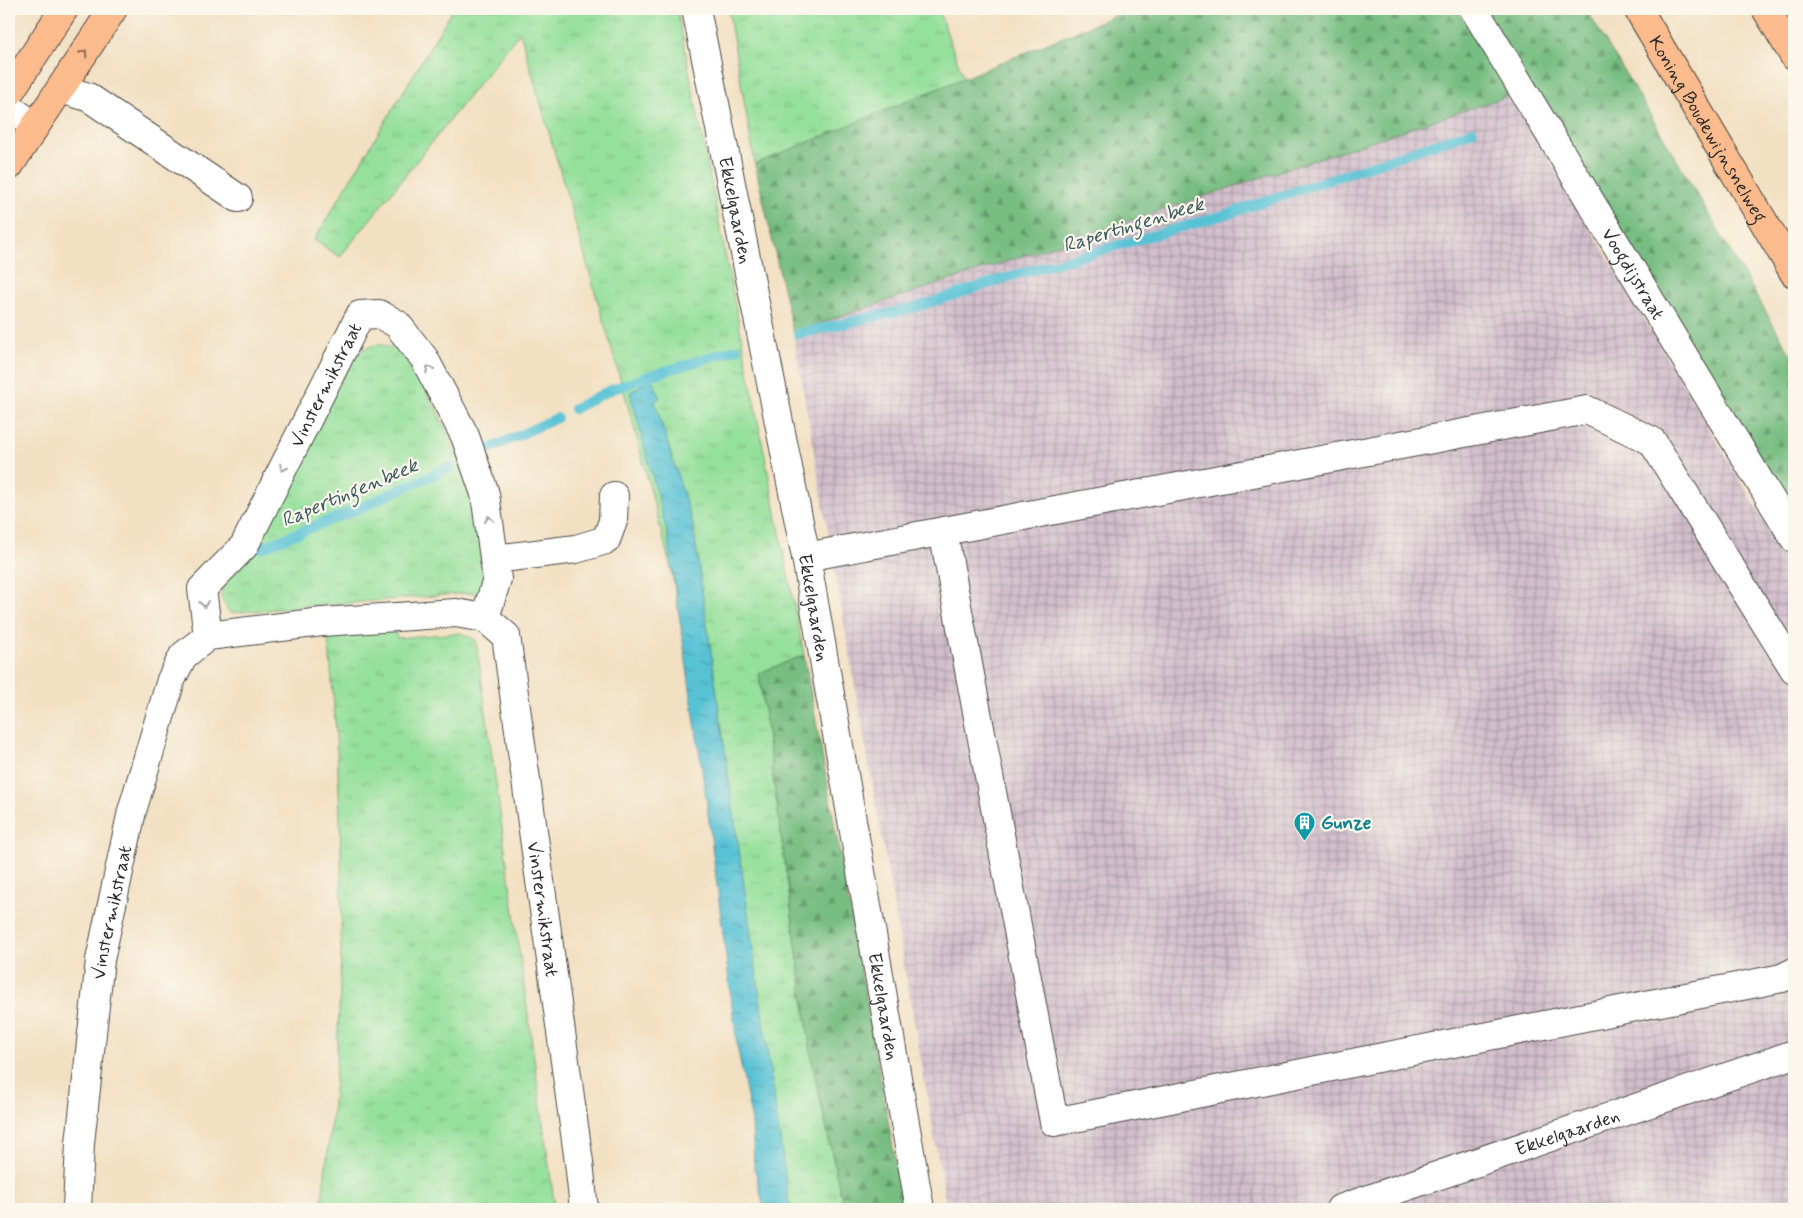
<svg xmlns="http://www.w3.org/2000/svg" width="1803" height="1218" font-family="Mynerve,sans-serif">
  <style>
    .industrial { fill: url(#industrial-grid) }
    .grass { fill: url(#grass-tufts); stroke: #608663 }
    .forest { fill: url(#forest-firs); stroke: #527457 }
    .water { fill: url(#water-ripples); stroke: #427680 }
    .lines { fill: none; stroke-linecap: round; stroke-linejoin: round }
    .stream { stroke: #59c2d5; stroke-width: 10 }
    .minor-casing { stroke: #494642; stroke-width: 30 }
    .major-casing { stroke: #494642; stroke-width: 30 }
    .highway-casing { stroke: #494642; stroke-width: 30 }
    .minor { stroke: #fff; stroke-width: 28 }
    .major { stroke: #fbbb8d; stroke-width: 28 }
    .highway { stroke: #fbbb8d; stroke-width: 28 }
    .oneway { stroke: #896c57 }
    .oneway2 { stroke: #a0a0a0 }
    .labels { text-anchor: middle; stroke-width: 4.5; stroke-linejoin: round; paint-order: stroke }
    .street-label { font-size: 19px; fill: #2b2b2b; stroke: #fbf7ec }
    .culture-label { font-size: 19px; font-weight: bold; fill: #0d838f; stroke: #fbf7ec; text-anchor: start }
    .water-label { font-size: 20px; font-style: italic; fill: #39585e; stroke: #fbf7ec }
  </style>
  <defs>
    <pattern id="industrial-grid" width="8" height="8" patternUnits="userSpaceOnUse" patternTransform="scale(1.25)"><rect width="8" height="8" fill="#d1bdcb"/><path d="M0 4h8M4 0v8" fill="none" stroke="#aa9aa5"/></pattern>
    <pattern id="grass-tufts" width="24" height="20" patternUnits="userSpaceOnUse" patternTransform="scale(1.25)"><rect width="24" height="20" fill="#95e09b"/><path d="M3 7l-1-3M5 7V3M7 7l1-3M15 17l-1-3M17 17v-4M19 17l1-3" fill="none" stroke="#81c086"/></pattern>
    <pattern id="forest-firs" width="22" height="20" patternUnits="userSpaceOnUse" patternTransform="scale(1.25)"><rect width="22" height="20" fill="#78be83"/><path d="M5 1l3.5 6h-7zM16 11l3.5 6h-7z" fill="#639b6b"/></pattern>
    <pattern id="water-ripples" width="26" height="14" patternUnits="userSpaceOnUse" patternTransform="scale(1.25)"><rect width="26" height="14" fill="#59c2d5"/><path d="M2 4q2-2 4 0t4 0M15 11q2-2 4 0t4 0" fill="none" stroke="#4a9ead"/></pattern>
  </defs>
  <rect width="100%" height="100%" fill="#fbf7ec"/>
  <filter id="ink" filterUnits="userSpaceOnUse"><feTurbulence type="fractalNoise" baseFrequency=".02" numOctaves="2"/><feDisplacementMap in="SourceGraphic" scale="10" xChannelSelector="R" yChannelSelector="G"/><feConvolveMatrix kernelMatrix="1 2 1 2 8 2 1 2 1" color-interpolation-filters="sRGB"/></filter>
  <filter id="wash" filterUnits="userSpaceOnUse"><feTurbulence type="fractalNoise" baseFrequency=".0096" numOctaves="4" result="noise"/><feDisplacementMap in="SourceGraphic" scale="20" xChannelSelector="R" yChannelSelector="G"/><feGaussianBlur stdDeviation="1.12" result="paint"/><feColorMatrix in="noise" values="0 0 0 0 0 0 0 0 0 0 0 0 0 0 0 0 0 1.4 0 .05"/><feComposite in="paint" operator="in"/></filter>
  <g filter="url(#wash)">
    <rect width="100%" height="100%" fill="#f2e0c2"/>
    <!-- industrial -->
    <path class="industrial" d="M 1511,95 L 1794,571 L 1794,1209 L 947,1209 L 793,332 Z"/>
    <!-- grass -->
    <g class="grass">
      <path d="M 453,9 L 677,9 L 804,655 L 759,674 L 812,1061 L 844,1209 L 786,1209 L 773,1121 L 671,569 L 633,423 L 520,32 L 340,257 L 314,240 Z"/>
      <path d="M 728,9 L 938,9 L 964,79 L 755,164 Z"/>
      <path d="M 378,344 L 399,350 L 412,364 L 437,410 L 459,459 L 475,512 L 486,563 L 482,592 L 230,613 L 221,598 L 223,581 L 352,361 L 363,349 Z"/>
      <path d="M 395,630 L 397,638 L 460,633 L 476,640 L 555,1209 L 321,1209 C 325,1170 331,1131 334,1092 C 346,941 343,788 328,637 Z"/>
    </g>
    <!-- forest -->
    <g class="forest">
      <path d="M 1131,9 L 1457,9 L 1511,95 L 793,332 L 755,164 Z"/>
      <path d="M 1480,9 L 1586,9 L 1648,111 L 1794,360 L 1794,512 Z"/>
      <path d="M 804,655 L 904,1209 L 844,1209 L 812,1061 L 759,673 Z"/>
    </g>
    <!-- water -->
    <path class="water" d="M 652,379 L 660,397 L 655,402 L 693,525 L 789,1203 L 792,1209 L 764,1209 L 754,1165 L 752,1122 L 737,1045 L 706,797 L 667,532 L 630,392 Z"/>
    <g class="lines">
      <!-- stream -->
      <g class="stream">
        <path d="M 798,334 L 917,307 L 1015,275 L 1231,213 L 1473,131"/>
        <path d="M 656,374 L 737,349"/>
        <path d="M 574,409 L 608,391 L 652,375"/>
        <path d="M 489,449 L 557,418"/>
        <path d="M 261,548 L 360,508 L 450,467"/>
      </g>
    </g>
  </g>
  <g filter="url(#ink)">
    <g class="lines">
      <defs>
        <g id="minor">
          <path id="s1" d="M 696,9 L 806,557 L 920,1209"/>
          <path id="s2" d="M 1474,9 L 1794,538"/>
          <path d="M 61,89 L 88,97 L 238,198"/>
          <path d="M 9,108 L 35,126"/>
          <path d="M 943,531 L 1054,1122 L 1782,978 L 1794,972"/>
          <path d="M 806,557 L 1587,410 L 1652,441 L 1794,669"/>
          <path d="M 494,559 L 576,549 L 606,540 L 613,521 L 614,496"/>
          <path id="s3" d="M 208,636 L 202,589 L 244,546 L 360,315 L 379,314 L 397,324 L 424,358 L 465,436 L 485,494 L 497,579 L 485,618"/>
          <path id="s4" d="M 77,1209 L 80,1143 L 100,960 L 132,811 L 171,680 L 183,656 L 208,636 L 322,622 L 456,613 L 485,618 L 506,636 L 579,1162 L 584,1209"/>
          <path id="s5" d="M 1340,1209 L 1794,1054"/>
        </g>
        <g id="major">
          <path d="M 9,93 L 64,9"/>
          <path d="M 9,166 L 113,9"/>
        </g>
        <g id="highway">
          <path id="s6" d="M 1638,9 L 1794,273"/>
          <path d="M 1766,9 L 1794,56"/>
        </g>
      </defs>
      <!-- minor casing -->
      <use href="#minor" class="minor-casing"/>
      <!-- major casing -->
      <use href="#major" class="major-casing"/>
      <!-- highway casing -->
      <use href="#highway" class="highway-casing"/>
      <!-- minor -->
      <use href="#minor" class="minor"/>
      <!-- major -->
      <use href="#major" class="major"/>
      <!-- highway -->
      <use href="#highway" class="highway"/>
    </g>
    <!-- one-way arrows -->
    <defs><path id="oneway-chevron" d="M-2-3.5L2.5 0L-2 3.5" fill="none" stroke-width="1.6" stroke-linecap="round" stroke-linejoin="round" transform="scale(1.25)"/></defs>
    <use class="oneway" href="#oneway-chevron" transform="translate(84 53) rotate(-57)"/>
    <g class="oneway2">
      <use href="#oneway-chevron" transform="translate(429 369) rotate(-118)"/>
      <use href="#oneway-chevron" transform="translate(283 468) rotate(117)"/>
      <use href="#oneway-chevron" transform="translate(489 519) rotate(-98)"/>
      <use href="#oneway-chevron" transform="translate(204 604) rotate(83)"/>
    </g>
  </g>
  <!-- icons -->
  <defs>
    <symbol id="building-pin" viewBox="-11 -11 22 30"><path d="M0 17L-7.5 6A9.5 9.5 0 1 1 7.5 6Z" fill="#0f9aa8" stroke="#fbf7ec"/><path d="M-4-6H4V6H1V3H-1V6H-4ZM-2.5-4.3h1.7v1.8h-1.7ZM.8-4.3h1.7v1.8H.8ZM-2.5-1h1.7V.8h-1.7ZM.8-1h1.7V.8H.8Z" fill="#fff"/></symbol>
  </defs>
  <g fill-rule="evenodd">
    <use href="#building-pin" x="1292" y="810" width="25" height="34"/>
  </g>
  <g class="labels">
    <!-- street labels -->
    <g class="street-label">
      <text dy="7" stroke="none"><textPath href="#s6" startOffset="139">Koning Boudewijnsnelweg</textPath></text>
      <text dy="7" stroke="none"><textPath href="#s1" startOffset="205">Ekkelgaarden</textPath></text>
      <text dy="7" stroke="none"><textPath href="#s2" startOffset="309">Voogdijstraat</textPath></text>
      <text dy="7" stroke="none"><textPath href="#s3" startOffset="288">Vinstermikstraat</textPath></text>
      <text dy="7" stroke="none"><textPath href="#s1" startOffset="610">Ekkelgaarden</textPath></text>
      <text dy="7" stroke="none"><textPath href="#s4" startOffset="1180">Vinstermikstraat</textPath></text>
      <text dy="7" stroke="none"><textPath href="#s4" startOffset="299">Vinstermikstraat</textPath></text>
      <text dy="7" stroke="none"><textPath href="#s1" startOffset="1015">Ekkelgaarden</textPath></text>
      <text dy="7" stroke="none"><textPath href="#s5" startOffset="240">Ekkelgaarden</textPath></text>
    </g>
    <!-- culture labels -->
    <g class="culture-label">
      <text x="1321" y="829">Gunze</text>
    </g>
    <!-- water labels -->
    <g class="water-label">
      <text transform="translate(1133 224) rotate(-17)" y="7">Rapertingenbeek</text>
      <text transform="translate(349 492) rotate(-23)" y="7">Rapertingenbeek</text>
    </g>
  </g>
  <!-- margin -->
  <rect width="1803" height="1218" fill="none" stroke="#fbf7ec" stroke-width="30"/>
</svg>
